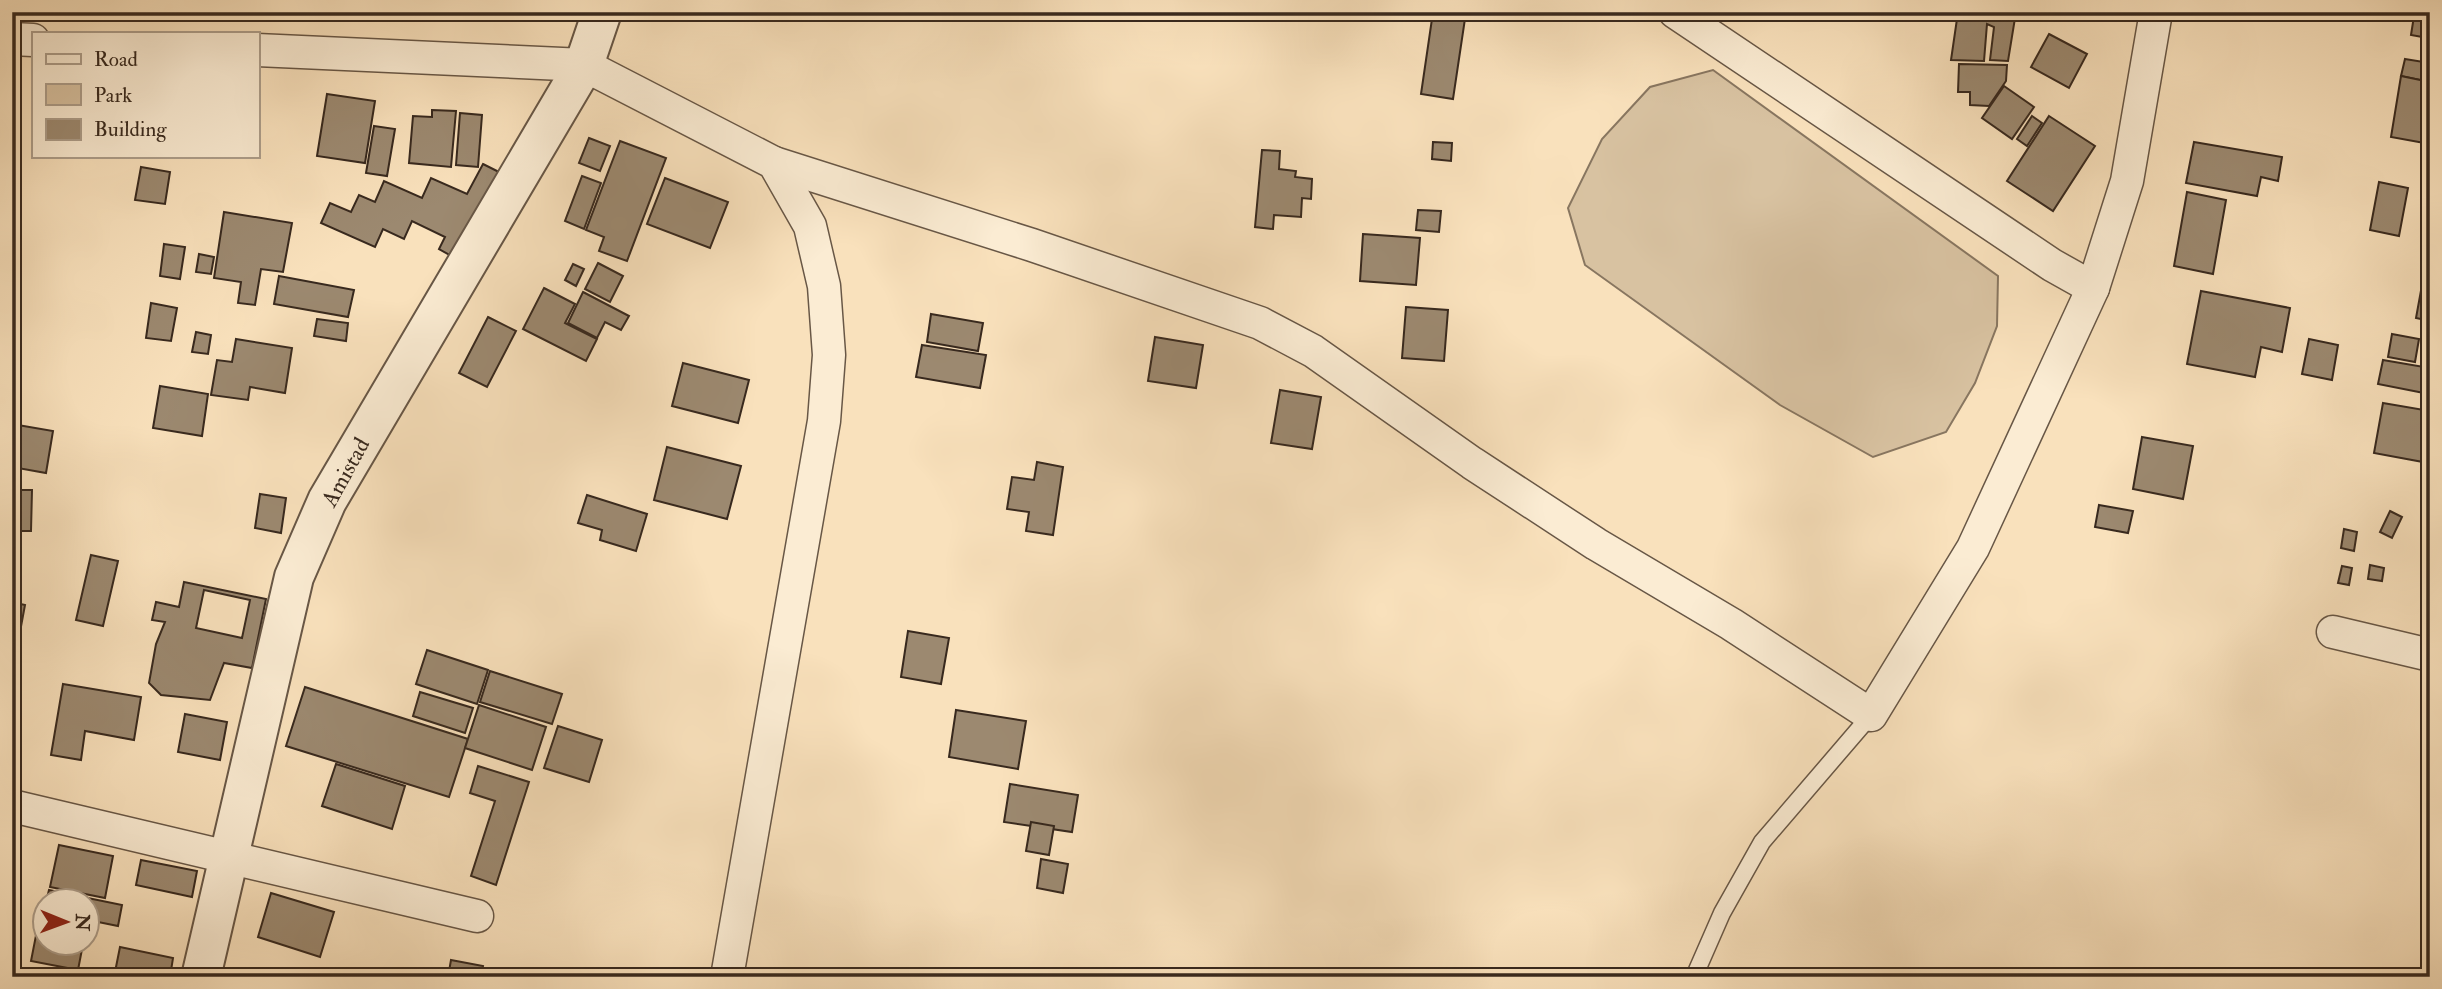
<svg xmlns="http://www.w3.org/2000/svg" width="2442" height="989" font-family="'IM FELL Double Pica',serif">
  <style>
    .green { fill: #d8c2a1; stroke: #887660; stroke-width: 2 }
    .building { fill: #9c8970; stroke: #38291e; stroke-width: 2; fill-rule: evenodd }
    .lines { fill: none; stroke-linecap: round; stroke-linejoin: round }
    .service-casing { stroke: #685746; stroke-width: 19 }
    .minor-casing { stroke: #685746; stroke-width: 35 }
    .tertiary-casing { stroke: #685746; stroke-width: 42 }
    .service { stroke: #fbecd3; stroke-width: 16 }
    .minor { stroke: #fbecd3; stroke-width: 32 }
    .tertiary { stroke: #fbecd3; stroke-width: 38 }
    .labels { text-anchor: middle; stroke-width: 7; stroke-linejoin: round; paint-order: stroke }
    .street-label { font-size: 23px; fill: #38291e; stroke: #fbecd3 }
  </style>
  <rect width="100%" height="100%" fill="#f9e1bc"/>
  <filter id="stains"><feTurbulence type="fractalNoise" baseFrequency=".00286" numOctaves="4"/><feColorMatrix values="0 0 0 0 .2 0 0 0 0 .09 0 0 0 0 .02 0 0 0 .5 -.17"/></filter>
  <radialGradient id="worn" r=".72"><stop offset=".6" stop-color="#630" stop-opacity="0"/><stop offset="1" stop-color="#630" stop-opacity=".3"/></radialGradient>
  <!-- green -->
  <path class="green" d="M 1713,70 L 1998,276 L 1997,326 L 1975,383 L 1946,432 L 1873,457 L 1780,405 L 1585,265 L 1568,208 L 1602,139 L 1650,87 Z"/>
  <!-- building -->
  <g class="building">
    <path d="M 1433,12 L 1466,12 L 1453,99 L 1421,94 Z"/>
    <path d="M 1958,12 L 2016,12 L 2008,61 L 1990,60 L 1994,27 L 1987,24 L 1984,61 L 1951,60 Z"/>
    <path d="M 2414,16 L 2430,19 L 2428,38 L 2411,35 Z"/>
    <path d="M 2049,34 L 2087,54 L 2069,88 L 2031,67 Z"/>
    <path d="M 2405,59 L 2430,63 L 2430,82 L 2401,76 Z"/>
    <path d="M 1959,64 L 2007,65 L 2006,81 L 1989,106 L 1970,105 L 1970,92 L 1958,92 Z"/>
    <path d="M 2401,76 L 2430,82 L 2430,144 L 2391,137 Z"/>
    <path d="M 2004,86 L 2034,107 L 2012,139 L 1982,118 Z"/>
    <path d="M 327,94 L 375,101 L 365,163 L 317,156 Z"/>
    <path d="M 432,110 L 456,111 L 451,167 L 409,163 L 413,116 L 432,117 Z"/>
    <path d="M 460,113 L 482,115 L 478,167 L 456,165 Z"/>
    <path d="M 2032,116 L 2042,123 L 2027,146 L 2017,139 Z"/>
    <path d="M 2049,116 L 2095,146 L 2053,211 L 2007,181 Z"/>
    <path d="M 374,126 L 395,129 L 387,176 L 366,173 Z"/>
    <path d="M 589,138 L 610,146 L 600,171 L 579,163 Z"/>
    <path d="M 620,141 L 666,158 L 627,261 L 599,251 L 604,237 L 586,230 Z"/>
    <path d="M 1433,142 L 1452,143 L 1451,161 L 1432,159 Z"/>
    <path d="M 2194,142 L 2282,157 L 2278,181 L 2261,177 L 2257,196 L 2186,183 Z"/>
    <path d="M 1262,150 L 1280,151 L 1279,169 L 1296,171 L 1295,177 L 1312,179 L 1311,199 L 1302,198 L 1301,217 L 1274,215 L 1273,229 L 1255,227 Z"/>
    <path d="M 483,164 L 501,173 L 455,258 L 439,249 L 445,237 L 412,221 L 404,239 L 383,229 L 375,247 L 321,223 L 330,203 L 351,212 L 359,195 L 375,202 L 384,181 L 422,198 L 431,178 L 467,194 Z"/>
    <path d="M 141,167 L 170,172 L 165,204 L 135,200 Z"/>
    <path d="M 582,176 L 601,183 L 584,229 L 565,221 Z"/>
    <path d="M 665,178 L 728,202 L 710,248 L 647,224 Z"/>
    <path d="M 2379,182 L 2408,188 L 2399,236 L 2370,230 Z"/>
    <path d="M 2187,192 L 2226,200 L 2213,274 L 2174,266 Z"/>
    <path d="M 1418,210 L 1441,211 L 1439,232 L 1416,230 Z"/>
    <path d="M 224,212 L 292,223 L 283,272 L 261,269 L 255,305 L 238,303 L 241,282 L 214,278 Z"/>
    <path d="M 1363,234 L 1420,238 L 1416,285 L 1360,281 Z"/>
    <path d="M 164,244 L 185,247 L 180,279 L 160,276 Z"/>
    <path d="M 2428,252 L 2430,252 L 2430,321 L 2416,318 Z"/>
    <path d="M 199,254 L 214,257 L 211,274 L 196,272 Z"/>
    <path d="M 598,263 L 623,276 L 610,302 L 585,289 Z"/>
    <path d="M 573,264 L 584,269 L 576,286 L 565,280 Z"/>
    <path d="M 279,276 L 354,290 L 348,317 L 274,304 Z"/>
    <path d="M 544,288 L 575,304 L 565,323 L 597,339 L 586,361 L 523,329 Z"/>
    <path d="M 2201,291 L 2290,308 L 2282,352 L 2261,347 L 2255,377 L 2187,364 Z"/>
    <path d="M 583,292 L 629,316 L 621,330 L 605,322 L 597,338 L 568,323 Z"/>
    <path d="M 151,303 L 177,308 L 171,341 L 146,338 Z"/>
    <path d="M 1406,307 L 1448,310 L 1444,361 L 1402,358 Z"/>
    <path d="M 931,314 L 983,323 L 978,351 L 927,342 Z"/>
    <path d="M 488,317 L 516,331 L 487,387 L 459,373 Z"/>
    <path d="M 317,319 L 348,323 L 346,341 L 314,336 Z"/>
    <path d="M 196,332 L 211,335 L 208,354 L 192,352 Z"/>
    <path d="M 2392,334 L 2419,339 L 2415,362 L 2388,357 Z"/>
    <path d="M 1155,337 L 1203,345 L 1196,388 L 1148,381 Z"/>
    <path d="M 236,339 L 292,348 L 285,393 L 250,387 L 248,400 L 211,395 L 217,360 L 232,362 Z"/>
    <path d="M 2309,339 L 2338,345 L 2332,380 L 2302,374 Z"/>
    <path d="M 922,345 L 986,355 L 980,388 L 916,377 Z"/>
    <path d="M 2383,360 L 2430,368 L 2429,394 L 2378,384 Z"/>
    <path d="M 683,363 L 749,380 L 738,423 L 672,406 Z"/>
    <path d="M 160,386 L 208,394 L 202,436 L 153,428 Z"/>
    <path d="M 1280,390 L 1321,397 L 1312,449 L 1271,443 Z"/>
    <path d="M 2383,403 L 2430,411 L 2423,462 L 2374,453 Z"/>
    <path d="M 12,424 L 53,431 L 46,473 L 12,467 Z"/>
    <path d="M 2142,437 L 2193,446 L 2183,499 L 2133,489 Z"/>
    <path d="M 667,447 L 741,466 L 727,519 L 654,500 Z"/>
    <path d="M 1037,462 L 1063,467 L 1053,535 L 1026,531 L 1029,512 L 1007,509 L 1012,477 L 1034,480 Z"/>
    <path d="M 12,474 L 15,474 L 15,490 L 32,490 L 31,531 L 12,531 Z"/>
    <path d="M 260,494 L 286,498 L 281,533 L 255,528 Z"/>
    <path d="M 587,495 L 647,514 L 636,551 L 600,540 L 602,530 L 578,523 Z"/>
    <path d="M 2099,505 L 2133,511 L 2128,533 L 2095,527 Z"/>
    <path d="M 2390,511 L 2402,517 L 2392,538 L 2380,532 Z"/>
    <path d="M 2344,529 L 2357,532 L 2354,551 L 2341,548 Z"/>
    <path d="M 91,555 L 118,561 L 103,626 L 76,620 Z"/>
    <path d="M 2370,565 L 2384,568 L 2382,581 L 2368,579 Z"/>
    <path d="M 2342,566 L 2352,568 L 2349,585 L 2338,583 Z"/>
    <path d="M 184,582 L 266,599 L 252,668 L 224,663 L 210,700 L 161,695 L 149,683 L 156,644 L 165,622 L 152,620 L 156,602 L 179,607 ZM 204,590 L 250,600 L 242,638 L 196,628 Z"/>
    <path d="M 12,602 L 25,605 L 20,632 L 12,631 Z"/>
    <path d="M 908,631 L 949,638 L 941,684 L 901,677 Z"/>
    <path d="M 427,650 L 488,670 L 477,704 L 416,684 Z"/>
    <path d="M 490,671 L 562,694 L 552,724 L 480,702 Z"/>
    <path d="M 63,684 L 141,697 L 134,740 L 85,731 L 81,760 L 51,755 Z"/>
    <path d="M 305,687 L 468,739 L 449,797 L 286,746 Z"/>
    <path d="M 420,692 L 473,708 L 465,733 L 413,716 Z"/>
    <path d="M 479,705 L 546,727 L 532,770 L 465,748 Z"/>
    <path d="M 956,710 L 1026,721 L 1018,769 L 949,757 Z"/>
    <path d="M 185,714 L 227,722 L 220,760 L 178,752 Z"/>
    <path d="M 558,726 L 602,740 L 589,782 L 544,768 Z"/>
    <path d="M 336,764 L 405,786 L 392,829 L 322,806 Z"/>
    <path d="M 478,766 L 529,782 L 496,885 L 471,876 L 495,801 L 470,793 Z"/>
    <path d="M 1010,784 L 1078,795 L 1072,832 L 1004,822 Z"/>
    <path d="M 1031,822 L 1054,826 L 1049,855 L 1026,851 Z"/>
    <path d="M 59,845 L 113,856 L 105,898 L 50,887 Z"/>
    <path d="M 1041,859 L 1068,864 L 1063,893 L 1037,888 Z"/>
    <path d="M 141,860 L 197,871 L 192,897 L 136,885 Z"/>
    <path d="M 49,890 L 122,905 L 118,926 L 88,920 L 88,902 L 46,902 Z"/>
    <path d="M 271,893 L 334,912 L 320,957 L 258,937 Z"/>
    <path d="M 39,920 L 46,921 L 46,944 L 83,944 L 78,970 L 31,961 Z"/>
    <path d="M 120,947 L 173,958 L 170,977 L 114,977 Z"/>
    <path d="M 451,960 L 483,966 L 481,977 L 448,977 Z"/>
  </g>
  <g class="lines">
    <defs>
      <path id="service" d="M 1694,977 L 1722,913 L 1762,842 L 1871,715"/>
      <g id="minor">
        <path d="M 1675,12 L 2052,265 L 2093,288"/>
        <path d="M 12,39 L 33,40"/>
        <path d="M 257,50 L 584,65 L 774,163 L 810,226 L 824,286 L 829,355 L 824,421 L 727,977"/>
        <path d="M 774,163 L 1032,245 L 1260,323 L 1313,351 L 1472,463 L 1596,544 L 1731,624 L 1871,715 L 1973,548 L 2093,288 L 2127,181 L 2156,12"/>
        <path d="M 2333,632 L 2430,655"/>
        <path d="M 12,806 L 477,916"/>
      </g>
      <path id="tertiary" d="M 201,977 L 294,577 L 327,501 L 584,65 L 602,12"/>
    </defs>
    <!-- service casing -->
    <use href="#service" class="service-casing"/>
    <!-- minor casing -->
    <use href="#minor" class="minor-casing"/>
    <!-- tertiary casing -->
    <use href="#tertiary" class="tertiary-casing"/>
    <!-- service -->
    <use href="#service" class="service"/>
    <!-- minor -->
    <use href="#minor" class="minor"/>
    <!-- tertiary -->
    <use href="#tertiary" class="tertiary"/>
  </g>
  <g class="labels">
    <!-- street labels -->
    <g class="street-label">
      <text transform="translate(345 472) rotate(-61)" y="8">Amistad</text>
    </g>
  </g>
  <!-- margin -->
  <rect width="2442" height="989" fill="none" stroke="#f9e1bc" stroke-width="42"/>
  <rect x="14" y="14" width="2414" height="961" fill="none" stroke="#38291e" stroke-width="3.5"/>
  <rect x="21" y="21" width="2400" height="947" fill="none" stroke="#38291e" stroke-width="2"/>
  <!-- legend -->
  <rect x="32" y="32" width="228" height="126" fill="#fbecd3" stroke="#ad9e8b" stroke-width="2"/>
  <rect x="46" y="54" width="35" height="10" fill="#fbecd3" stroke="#ad9e8b" stroke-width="2"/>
  <text x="94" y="66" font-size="21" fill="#38291e">Road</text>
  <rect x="46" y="84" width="35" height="21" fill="#d8c2a1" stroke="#ad9e8b" stroke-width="2"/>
  <text x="94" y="102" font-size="21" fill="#38291e">Park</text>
  <rect x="46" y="119" width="35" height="21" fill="#9c8970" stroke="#ad9e8b" stroke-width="2"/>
  <text x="94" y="136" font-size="21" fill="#38291e">Building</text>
  <!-- north arrow -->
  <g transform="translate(66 922) rotate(91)"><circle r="33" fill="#fbecd3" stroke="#ad9e8b" stroke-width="2"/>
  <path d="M0-5L12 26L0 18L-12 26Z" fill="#8f2418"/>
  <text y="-10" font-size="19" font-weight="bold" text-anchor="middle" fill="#38291e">N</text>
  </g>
  <rect width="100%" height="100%" filter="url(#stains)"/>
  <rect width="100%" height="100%" fill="url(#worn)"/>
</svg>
